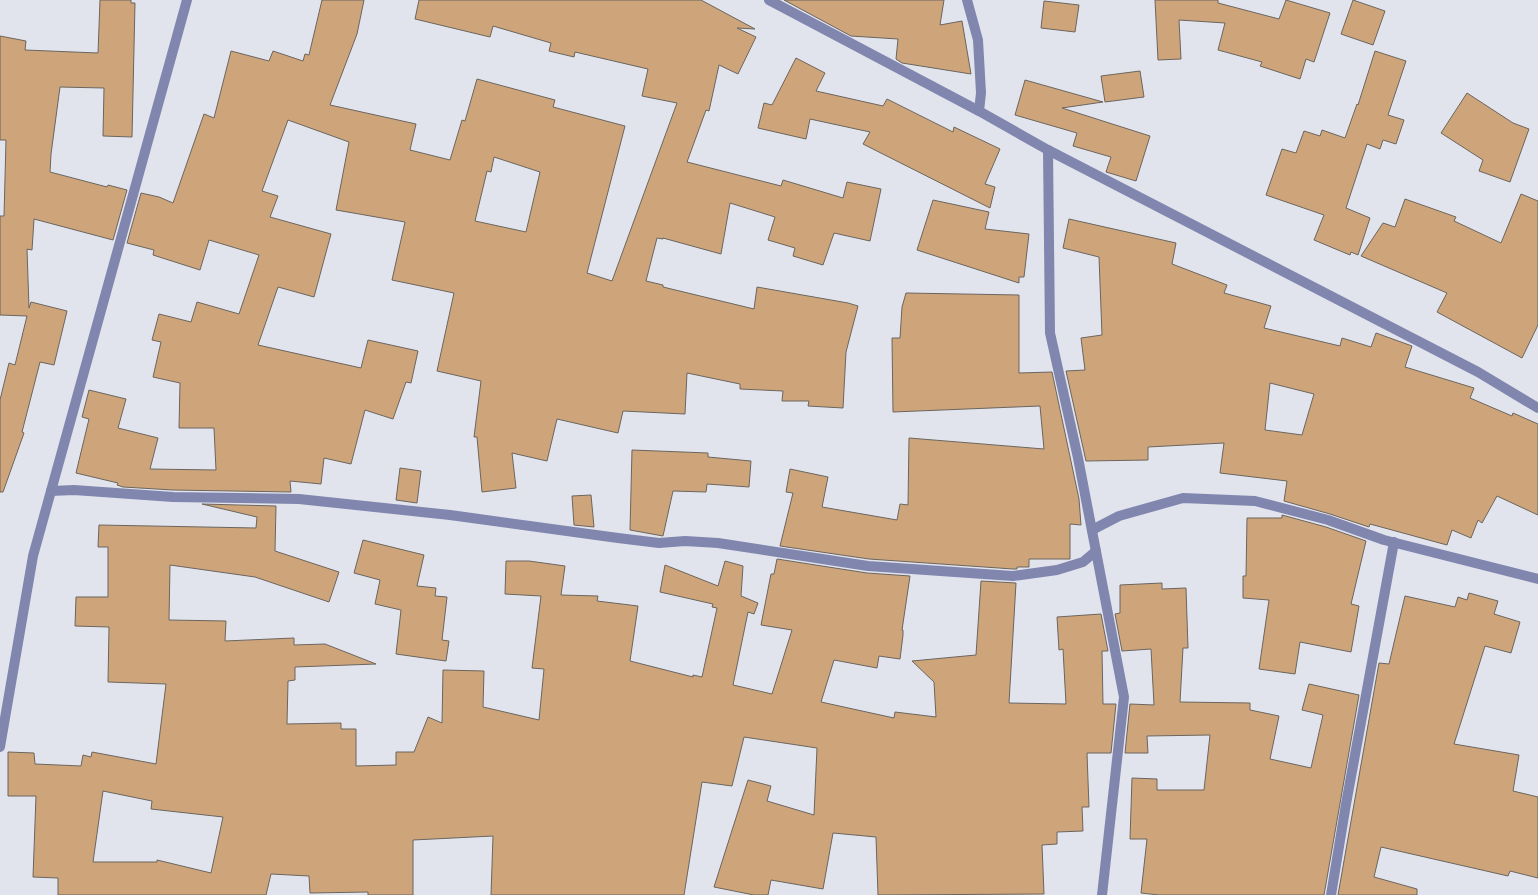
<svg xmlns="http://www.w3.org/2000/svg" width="1538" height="895" font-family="'Work Sans',sans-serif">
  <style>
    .building { fill: #cea57a; stroke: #6b655f; fill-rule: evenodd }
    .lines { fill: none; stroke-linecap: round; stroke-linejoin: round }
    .minor { stroke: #8086ae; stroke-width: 10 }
  </style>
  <rect width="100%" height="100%" fill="#e2e4ed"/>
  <!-- building -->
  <g class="building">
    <path d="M 100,0 L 131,0 L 131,3 L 135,3 L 132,137 L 103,136 L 104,88 L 60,87 L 51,154 L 50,172 L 107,187 L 108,185 L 127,190 L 113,240 L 34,219 L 32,250 L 27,249 L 29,308 L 31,302 L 67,311 L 54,365 L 40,362 L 22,432 L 24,433 L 3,492 L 0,492 L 0,400 L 9,363 L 15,365 L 27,316 L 0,315 L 0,216 L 4,216 L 6,140 L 0,140 L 0,36 L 26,41 L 25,50 L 98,53 Z"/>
    <path d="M 322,0 L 364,0 L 357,34 L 330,105 L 416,124 L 410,150 L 450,160 L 462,120 L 465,121 L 477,79 L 555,100 L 553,107 L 625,126 L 587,273 L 612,281 L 677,103 L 642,96 L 648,69 L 575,52 L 574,57 L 549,51 L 551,43 L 493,26 L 490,37 L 415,19 L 419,0 L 701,0 L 755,29 L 737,28 L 756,37 L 738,74 L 719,65 L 709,111 L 706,110 L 687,162 L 781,186 L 783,180 L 843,198 L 847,182 L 881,189 L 870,241 L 834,233 L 823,265 L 793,256 L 795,248 L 768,240 L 775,217 L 730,203 L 721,254 L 663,238 L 663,239 L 657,238 L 646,281 L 663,285 L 663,287 L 754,309 L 757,287 L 848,303 L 858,306 L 846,352 L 843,408 L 808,406 L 809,401 L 782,401 L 783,391 L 740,389 L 740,384 L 687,373 L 685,414 L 623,411 L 618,433 L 557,419 L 547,461 L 512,453 L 516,488 L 482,492 L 477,437 L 474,437 L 481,381 L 437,371 L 454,293 L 392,280 L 405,222 L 336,210 L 349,142 L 288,120 L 262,191 L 278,196 L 270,217 L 331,234 L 314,297 L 278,287 L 258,345 L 361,368 L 368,340 L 418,351 L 411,383 L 406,382 L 393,419 L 365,410 L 351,464 L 324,458 L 321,484 L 290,481 L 291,492 L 173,490 L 123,487 L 117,485 L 118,483 L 76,473 L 89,419 L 82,417 L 89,390 L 126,399 L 118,428 L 158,438 L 150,469 L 216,470 L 214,428 L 179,428 L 180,383 L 153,377 L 161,342 L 152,340 L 159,314 L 191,322 L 197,302 L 239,314 L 259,255 L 209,240 L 200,270 L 153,255 L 154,250 L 127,243 L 141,193 L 159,197 L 173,203 L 204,114 L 214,118 L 231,51 L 269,61 L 273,51 L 303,61 L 305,54 L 309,55 ZM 494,157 L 540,172 L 526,232 L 475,221 L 487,171 L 491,172 Z"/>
    <path d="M 784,0 L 944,0 L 940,25 L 962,21 L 971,74 L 902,63 L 896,59 L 898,39 L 851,36 Z"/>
    <path d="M 1155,0 L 1218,0 L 1218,3 L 1279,19 L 1286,0 L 1330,13 L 1314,62 L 1306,59 L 1300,79 L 1260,66 L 1262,62 L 1218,50 L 1225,23 L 1179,20 L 1181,59 L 1158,60 Z"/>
    <path d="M 1353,0 L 1385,11 L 1373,45 L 1341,34 Z"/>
    <path d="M 1044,1 L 1079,5 L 1075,32 L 1041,28 Z"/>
    <path d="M 1375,51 L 1406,61 L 1388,115 L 1404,120 L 1396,144 L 1383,140 L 1380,149 L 1367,144 L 1346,208 L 1370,218 L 1358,255 L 1351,252 L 1350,255 L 1314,240 L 1324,215 L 1266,195 L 1282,149 L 1296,153 L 1304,131 L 1320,136 L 1322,130 L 1345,138 L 1357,104 L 1358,105 Z"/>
    <path d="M 796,58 L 825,73 L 816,91 L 883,106 L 887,99 L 953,132 L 954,127 L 1000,149 L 985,184 L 995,187 L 990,208 L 863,144 L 870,132 L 810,119 L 806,139 L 758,128 L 764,103 L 772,105 Z"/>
    <path d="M 1140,71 L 1144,97 L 1105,102 L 1101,76 Z"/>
    <path d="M 1025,80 L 1103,102 L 1062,108 L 1150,136 L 1136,181 L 1106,172 L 1111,157 L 1073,146 L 1077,133 L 1015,115 Z"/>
    <path d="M 1467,93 L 1513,123 L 1529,129 L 1510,182 L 1479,171 L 1483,160 L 1441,133 Z"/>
    <path d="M 1521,194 L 1538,201 L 1538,325 L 1522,358 L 1437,312 L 1447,293 L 1361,256 L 1383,223 L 1395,227 L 1405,199 L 1456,217 L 1454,221 L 1501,243 Z"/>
    <path d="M 933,200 L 989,212 L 985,229 L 1029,234 L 1024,277 L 1019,277 L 1019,283 L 917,250 Z"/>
    <path d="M 1069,219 L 1176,243 L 1172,264 L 1227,285 L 1224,293 L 1271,306 L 1264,328 L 1340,346 L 1342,338 L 1371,347 L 1376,333 L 1412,346 L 1405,367 L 1474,388 L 1470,398 L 1512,416 L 1513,413 L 1538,424 L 1538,515 L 1497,496 L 1482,523 L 1478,520 L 1471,538 L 1452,530 L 1447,545 L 1370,524 L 1369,527 L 1330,514 L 1284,501 L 1287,481 L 1220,473 L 1224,443 L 1148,447 L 1148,460 L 1086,461 L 1066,371 L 1085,370 L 1081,338 L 1102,335 L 1099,257 L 1063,248 ZM 1270,383 L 1314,394 L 1302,435 L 1265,430 Z"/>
    <path d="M 906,293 L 1019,295 L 1019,373 L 1052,372 L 1079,499 L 1081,525 L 1070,524 L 1070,559 L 1029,559 L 1029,567 L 1017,567 L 1017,569 L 1013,569 L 869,559 L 780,546 L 793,493 L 786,492 L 790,469 L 828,477 L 822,507 L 897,520 L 900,504 L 908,505 L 909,438 L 1044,449 L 1040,406 L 893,412 L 892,338 L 900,338 L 902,307 Z"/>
    <path d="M 632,450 L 708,453 L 708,457 L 751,461 L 749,487 L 707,484 L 706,492 L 673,491 L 663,536 L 630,530 Z"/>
    <path d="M 400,468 L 421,471 L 417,503 L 396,500 Z"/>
    <path d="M 591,495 L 594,527 L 574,525 L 572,496 Z"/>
    <path d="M 202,504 L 276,506 L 275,551 L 339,572 L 329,602 L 255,577 L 170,565 L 169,620 L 226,621 L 225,641 L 294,638 L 294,645 L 325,644 L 376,664 L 295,667 L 295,680 L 288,681 L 287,724 L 341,723 L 341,729 L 356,729 L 356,766 L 396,765 L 396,752 L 414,752 L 428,717 L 442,723 L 443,670 L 484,671 L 483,707 L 539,720 L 544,669 L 532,668 L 541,596 L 505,594 L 506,561 L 529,561 L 565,566 L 561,595 L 598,596 L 597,601 L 638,606 L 630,661 L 693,677 L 693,675 L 702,677 L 717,608 L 712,607 L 713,604 L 660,592 L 665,565 L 718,586 L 725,561 L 743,566 L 741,596 L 758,603 L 754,614 L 748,612 L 733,685 L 772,694 L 792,630 L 761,625 L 771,574 L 774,574 L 777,559 L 867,573 L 910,576 L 902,630 L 903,630 L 903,635 L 900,659 L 879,656 L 877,668 L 834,660 L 821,702 L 894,718 L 895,712 L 936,717 L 934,682 L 912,661 L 976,655 L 981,581 L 1016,583 L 1009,703 L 1066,704 L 1063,649 L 1059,650 L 1057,617 L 1101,614 L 1108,651 L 1102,651 L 1103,704 L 1116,704 L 1111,753 L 1087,753 L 1089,807 L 1082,807 L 1083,831 L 1057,832 L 1057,844 L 1042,845 L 1044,894 L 878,895 L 876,837 L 833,833 L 823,889 L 771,880 L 768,895 L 754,895 L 714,887 L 748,780 L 771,786 L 767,801 L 814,815 L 817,748 L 744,737 L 732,786 L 702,782 L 684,895 L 491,895 L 493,836 L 413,840 L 413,895 L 368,895 L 368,892 L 310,893 L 309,876 L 271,874 L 266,895 L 58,895 L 58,878 L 33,877 L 36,796 L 8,796 L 8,752 L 34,753 L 35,764 L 81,766 L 83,755 L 91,757 L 92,752 L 156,764 L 166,684 L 108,682 L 109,627 L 75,626 L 76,597 L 108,597 L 108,547 L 98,547 L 99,525 L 256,528 L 257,517 ZM 103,791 L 152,801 L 151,809 L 223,817 L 211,873 L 157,860 L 157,862 L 93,862 Z"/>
    <path d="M 1282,515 L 1326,527 L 1366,541 L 1351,604 L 1359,606 L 1351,652 L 1300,642 L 1295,674 L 1259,669 L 1269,600 L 1243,598 L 1243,576 L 1246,576 L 1247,518 L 1282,518 Z"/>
    <path d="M 363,540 L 424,555 L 417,586 L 436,588 L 435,596 L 447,597 L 442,640 L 449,641 L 446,661 L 396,654 L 401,610 L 375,604 L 380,580 L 354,573 Z"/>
    <path d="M 1162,583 L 1162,589 L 1186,588 L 1188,648 L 1183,648 L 1180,702 L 1250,703 L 1250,710 L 1279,716 L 1270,759 L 1311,768 L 1323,715 L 1302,710 L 1309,684 L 1359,695 L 1324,895 L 1159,895 L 1141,893 L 1147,839 L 1130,839 L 1132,778 L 1157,779 L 1157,790 L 1204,790 L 1210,735 L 1147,736 L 1148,753 L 1125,753 L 1130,704 L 1154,705 L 1151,649 L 1122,651 L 1115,614 L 1120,613 L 1120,585 Z"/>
    <path d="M 1469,593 L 1498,601 L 1494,614 L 1520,622 L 1511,653 L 1485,646 L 1454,744 L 1519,755 L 1513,791 L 1538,797 L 1538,878 L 1510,871 L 1508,876 L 1381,847 L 1374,877 L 1417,889 L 1417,895 L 1338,895 L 1379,663 L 1389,664 L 1405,596 L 1455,607 L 1458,597 L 1467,600 Z"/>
  </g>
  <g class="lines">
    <!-- minor -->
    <g class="minor">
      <path d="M 769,0 L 979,111 L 1048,150 L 1478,372 L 1538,408"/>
      <path d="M 967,0 L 978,40 L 981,93 L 979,111"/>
      <path d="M 1048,150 L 1050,333 L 1078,458 L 1124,697 L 1102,895"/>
      <path d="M 51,491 L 74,490 L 173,497 L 299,499 L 450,515 L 618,538 L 659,543 L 685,541 L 718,543 L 868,566 L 1013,576 L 1057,570 L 1083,562 L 1096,551"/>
      <path d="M 1092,530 L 1119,516 L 1183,498 L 1255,501 L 1328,520 L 1384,540 L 1538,579"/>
      <path d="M 0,747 L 33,556 L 187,0"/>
      <path d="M 1331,895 L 1346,804 L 1394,542"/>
    </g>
  </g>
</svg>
